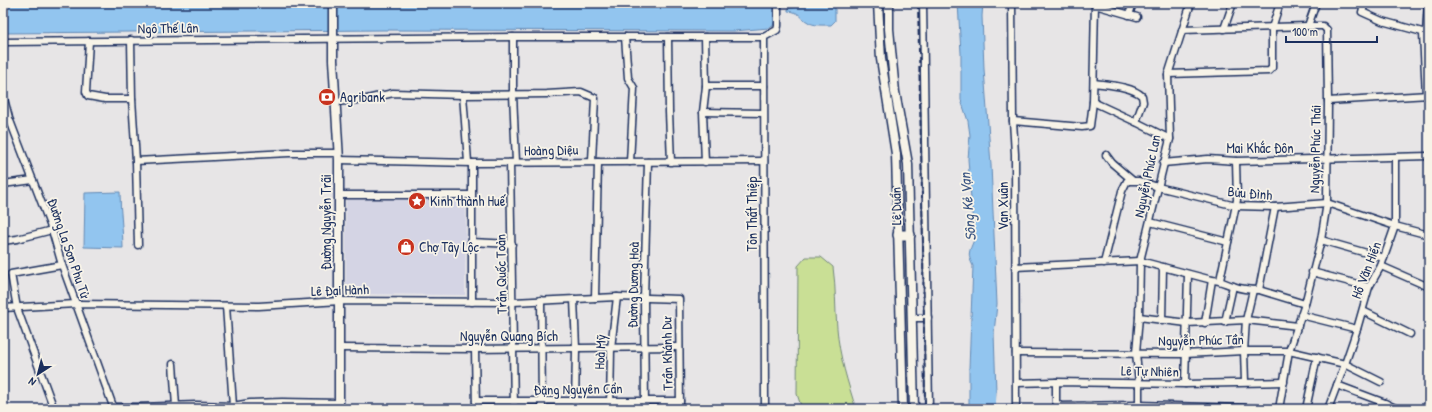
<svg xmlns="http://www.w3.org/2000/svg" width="1432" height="412" font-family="'Patrick Hand',sans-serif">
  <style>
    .built { fill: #d4d4e4 }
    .green { fill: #c9df95; stroke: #72877a }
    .water { fill: #92c5ef; stroke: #6289b5 }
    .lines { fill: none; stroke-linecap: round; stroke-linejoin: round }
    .minor-casing { stroke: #1b2f5e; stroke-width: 9 }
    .major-casing { stroke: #1b2f5e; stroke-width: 11 }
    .highway-casing { stroke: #1b2f5e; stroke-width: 12 }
    .minor { stroke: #f7f3e8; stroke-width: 6 }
    .major { stroke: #f7f3e8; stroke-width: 8 }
    .highway { stroke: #f7f3e8; stroke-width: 9 }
    .rail { stroke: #1b2f5e; stroke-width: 2; stroke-dasharray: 6 3; stroke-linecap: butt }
    .labels { text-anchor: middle; stroke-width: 3.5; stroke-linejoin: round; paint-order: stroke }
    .street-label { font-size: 14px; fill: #1b2f5e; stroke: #f7f3e8 }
    .poi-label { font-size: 14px; fill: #1b2f5e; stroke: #f7f3e8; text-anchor: start }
    .water-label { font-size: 15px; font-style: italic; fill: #395482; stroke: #f7f3e8 }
  </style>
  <rect width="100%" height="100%" fill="#e7e5e6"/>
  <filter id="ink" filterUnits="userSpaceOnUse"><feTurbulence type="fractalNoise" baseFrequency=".025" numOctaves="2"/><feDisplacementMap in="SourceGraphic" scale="8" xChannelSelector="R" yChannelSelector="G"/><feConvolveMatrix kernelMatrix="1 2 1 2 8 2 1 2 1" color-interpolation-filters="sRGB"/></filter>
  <g filter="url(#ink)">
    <!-- built -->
    <path class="built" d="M 346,200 L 466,200 L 465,295 L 346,294 Z"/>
    <!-- green -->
    <path class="green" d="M 806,257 L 821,257 L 833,267 C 836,287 835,308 837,328 C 839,356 848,383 856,409 L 816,409 L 801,406 L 797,394 L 798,266 Z"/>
    <!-- water -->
    <g class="water">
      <path d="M 3,3 L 775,3 L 776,16 L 773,26 L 769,28 L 734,31 L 382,30 L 3,33 Z"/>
      <path d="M 797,3 L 835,3 L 835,21 L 831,25 C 824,25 813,26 808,22 C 799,17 801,12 788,11 L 788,9 L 795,7 Z"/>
      <path d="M 958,3 L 983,3 L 982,16 L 984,69 L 991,165 L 997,304 L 994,333 L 996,392 L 995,409 L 969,409 L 969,368 L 973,266 C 967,254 969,252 974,240 L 968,159 L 970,135 L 968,121 L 961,100 L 961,53 Z"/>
      <path d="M 120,192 C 120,211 123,229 123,248 L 84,247 L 85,193 Z"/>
    </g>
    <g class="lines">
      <defs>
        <g id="minor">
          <path d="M 923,3 L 929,409"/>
          <path d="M 1012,3 L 1013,121 L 1015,154 L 1016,409"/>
          <path d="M 1365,3 L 1362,12 L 1382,21 L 1426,33 L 1429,35"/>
          <path d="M 1095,5 L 1137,17"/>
          <path d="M 1129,15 L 1133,3"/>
          <path d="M 1308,26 L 1316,3"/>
          <path d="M 1224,29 L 1233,3"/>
          <path d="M 1182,30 L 1308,26 L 1323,26 L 1327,30 L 1328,101 L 1327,203 L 1321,240 L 1305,304 L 1289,351 L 1279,409"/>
          <path d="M 1423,33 L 1426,95"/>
          <path d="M 1426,33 L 1428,3"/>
          <path d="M 513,37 L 513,94 L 516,162"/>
          <path d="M 625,37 L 628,78 L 634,88 L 630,162"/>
          <path d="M 668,37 L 669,112 L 671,162"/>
          <path d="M 705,37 L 706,86 L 703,112 L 705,162"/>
          <path d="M 131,40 L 132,99 L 136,161 L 138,245"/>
          <path d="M 89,41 L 86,92 L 88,96 L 105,99 L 132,99"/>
          <path d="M 3,42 L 513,37 L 764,37"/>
          <path d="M 1168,74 L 1269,71 L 1272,68 L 1272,28 L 1280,3"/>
          <path d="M 1094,83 C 1107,85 1132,86 1142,96 L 1143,102 L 1136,122"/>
          <path d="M 706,86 L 764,86"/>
          <path d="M 3,95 L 9,118 L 52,230 L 62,265 L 114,409"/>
          <path d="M 463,95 L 468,162"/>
          <path d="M 1328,101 L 1429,95"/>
          <path d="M 336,102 L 367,99 L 393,93 L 463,95 L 547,94 L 581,92 L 595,98 L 592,161"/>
          <path d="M 1093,102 L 1136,122 L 1170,139"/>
          <path d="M 703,112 L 763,113"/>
          <path d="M 1013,121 L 1082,127 L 1090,126 L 1093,102 L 1095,3"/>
          <path d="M 1106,155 L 1112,163 L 1132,180"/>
          <path d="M 339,160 L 472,163 L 764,161"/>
          <path d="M 136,161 L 289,153 L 338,153"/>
          <path d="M 510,163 L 514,409"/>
          <path d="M 1163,163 L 1208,159 L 1236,161 L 1429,156"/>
          <path d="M 3,184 L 33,180"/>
          <path d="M 339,195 L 471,195"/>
          <path d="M 1150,222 L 1228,242"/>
          <path d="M 1321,240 L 1384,258"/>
          <path d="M 3,241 L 17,239 L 52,230"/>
          <path d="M 471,242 L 512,244"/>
          <path d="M 1104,263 L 1122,191 L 1127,181 L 1139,181 L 1158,187 L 1236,206 L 1275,207 L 1327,203 L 1395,226 L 1429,235"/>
          <path d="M 1381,266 L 1429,287"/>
          <path d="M 1015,267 L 1140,261 L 1212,280 C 1220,280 1226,284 1233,286 C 1241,289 1251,290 1259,290 L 1305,304"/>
          <path d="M 1312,272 L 1369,287"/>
          <path d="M 1220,280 L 1237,200 L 1236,161"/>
          <path d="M 1259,290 L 1275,207"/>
          <path d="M 595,298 L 598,162"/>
          <path d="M 574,299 L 576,348 L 575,409"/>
          <path d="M 541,300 L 542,409"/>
          <path d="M 472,302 L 472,163"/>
          <path d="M 226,306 L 233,406"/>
          <path d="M 3,308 L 76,304 L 259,306 L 340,301 L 513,302 L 617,297 L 679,299 L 680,409"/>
          <path d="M 1363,311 L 1410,334"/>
          <path d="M 1301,315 L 1357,329"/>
          <path d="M 1139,317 L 1187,323 L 1246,320 L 1298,326"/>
          <path d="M 913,318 L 928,318"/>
          <path d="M 1162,321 L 1163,267"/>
          <path d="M 1225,322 L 1233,286"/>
          <path d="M 1205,323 L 1212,280"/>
          <path d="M 339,348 L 475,349 L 679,347"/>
          <path d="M 475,349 L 476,409"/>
          <path d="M 1016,353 L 1185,354 L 1244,351 L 1289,351 L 1345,364 L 1381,382"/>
          <path d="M 173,364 L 176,406"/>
          <path d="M 1056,382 L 1056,402 L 1060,406 L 1139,405 L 1280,409"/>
          <path d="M 1245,382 L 1244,351 L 1246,320 L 1253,290"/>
          <path d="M 1016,383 L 1056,382 L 1185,384 L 1284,382"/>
          <path d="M 1185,384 L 1188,274"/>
          <path d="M 1337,385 L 1385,403 L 1397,409"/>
          <path d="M 476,401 L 680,401"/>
          <path d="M 114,407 L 140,407 L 196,405 L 233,406 L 250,403 L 282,402 L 339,403"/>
          <path d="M 54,409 L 17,308 L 11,274 L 62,265"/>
          <path d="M 610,409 L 611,348 L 617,297"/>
          <path d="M 645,409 L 644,298 L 648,162"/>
          <path d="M 765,409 L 764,37 L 777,30 L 778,26 L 778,3"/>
          <path d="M 1139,409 L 1139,383 L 1136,353 L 1139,317 L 1140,261 L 1170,139 L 1168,75 L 1191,3"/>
          <path d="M 1306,409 L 1317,357"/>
          <path d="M 1328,409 L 1345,364 L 1357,329 L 1369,287 L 1381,266 L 1395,226 L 1395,157"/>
        </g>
        <g id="major">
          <path d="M 333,3 L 333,60 L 339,160 L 339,409"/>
          <path d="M 878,3 L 881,59 L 896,154 L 903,409"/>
          <path d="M 889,3 L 889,29 L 895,92 L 908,164 L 914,409"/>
        </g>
        <path id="highway" d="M 898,235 L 910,235"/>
      </defs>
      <!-- minor casing -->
      <use href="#minor" class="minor-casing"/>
      <!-- major casing -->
      <use href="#major" class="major-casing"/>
      <!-- highway casing -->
      <use href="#highway" class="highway-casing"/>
      <!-- minor -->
      <use href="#minor" class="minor"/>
      <!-- major -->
      <use href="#major" class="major"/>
      <!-- highway -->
      <use href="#highway" class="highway"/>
      <!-- rail -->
      <path class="rail" d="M 918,3 L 923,244 L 925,409"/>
    </g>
  </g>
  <!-- icons -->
  <defs>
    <symbol id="bank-disc" viewBox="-11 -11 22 22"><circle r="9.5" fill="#c8321e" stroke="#f7f3e8"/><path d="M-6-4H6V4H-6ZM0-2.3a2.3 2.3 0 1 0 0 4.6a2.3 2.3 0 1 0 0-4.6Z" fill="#fff"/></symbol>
    <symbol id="sight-disc" viewBox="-11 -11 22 22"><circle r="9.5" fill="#c8321e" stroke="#f7f3e8"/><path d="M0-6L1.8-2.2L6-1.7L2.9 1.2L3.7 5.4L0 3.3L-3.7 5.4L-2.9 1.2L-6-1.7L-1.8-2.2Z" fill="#fff"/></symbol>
    <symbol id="shop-disc" viewBox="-11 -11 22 22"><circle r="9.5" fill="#c8321e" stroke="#f7f3e8"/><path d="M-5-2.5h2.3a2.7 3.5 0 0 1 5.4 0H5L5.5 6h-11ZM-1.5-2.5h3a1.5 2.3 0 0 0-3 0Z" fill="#fff"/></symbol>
  </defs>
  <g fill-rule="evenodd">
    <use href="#bank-disc" x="317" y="87" width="20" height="20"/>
    <use href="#sight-disc" x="407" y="191" width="20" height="20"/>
    <use href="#shop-disc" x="396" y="237" width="20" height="20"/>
  </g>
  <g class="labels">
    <!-- street labels -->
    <g class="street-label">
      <text transform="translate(168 28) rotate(-1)" y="5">Ngô Thế Lân</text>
      <text x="1260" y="153">Mai Khắc Đôn</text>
      <text transform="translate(1315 149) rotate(-89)" y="5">Nguyễn Phúc Thái</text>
      <text transform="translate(551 150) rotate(-1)" y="5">Hoàng Diệu</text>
      <text transform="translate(1147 176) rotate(-78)" y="5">Nguyễn Phúc Lan</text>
      <text transform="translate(1250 193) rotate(5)" y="5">Bửu Đình</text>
      <text transform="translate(896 206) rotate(-91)" y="5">Lê Duẩn</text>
      <text transform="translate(1003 206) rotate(-90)" y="5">Vạn Xuân</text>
      <text transform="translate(752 214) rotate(-90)" y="5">Tôn Thất Thiệp</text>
      <text transform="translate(326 222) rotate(-90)" y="5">Đường Nguyễn Trãi</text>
      <text transform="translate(69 248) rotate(71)" y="5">Đường La Sơn Phu Tử</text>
      <text transform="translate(1366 270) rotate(-69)" y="5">Hồ Văn Hiến</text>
      <text transform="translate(501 274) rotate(-91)" y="5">Trần Quốc Toản</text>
      <text transform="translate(633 285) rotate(-89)" y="5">Đường Dương Hoà</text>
      <text transform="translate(340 290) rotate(-2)" y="5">Lê Đại Hành</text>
      <text x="509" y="341">Nguyễn Quang Bích</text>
      <text transform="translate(1201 340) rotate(-1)" y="5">Nguyễn Phúc Tần</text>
      <text transform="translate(600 352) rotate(-87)" y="5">Hoà Mỹ</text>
      <text transform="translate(667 354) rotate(-91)" y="5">Trần Khánh Dư</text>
      <text transform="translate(1150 371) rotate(1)" y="5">Lê Tự Nhiên</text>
      <text transform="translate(578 389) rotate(-1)" y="5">Đặng Nguyên Cẩn</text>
    </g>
    <!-- poi labels -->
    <g class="poi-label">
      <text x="340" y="102">Agribank</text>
      <text x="430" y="206">Kinh thành Huế</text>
      <text x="419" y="252">Chợ Tây Lộc</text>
    </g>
    <!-- water labels -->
    <g class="water-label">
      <text transform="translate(968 207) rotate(-95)" y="5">Sông Kẻ Vạn</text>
    </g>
  </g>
  <!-- margin -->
  <rect width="1432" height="412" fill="none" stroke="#f7f3e8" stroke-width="16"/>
  <rect x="8" y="8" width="1416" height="396" fill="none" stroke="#1b2f5e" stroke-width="1.5" filter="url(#ink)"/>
  <!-- north arrow -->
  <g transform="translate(38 374) rotate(216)" stroke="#f7f3e8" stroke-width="3" paint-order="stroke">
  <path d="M0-3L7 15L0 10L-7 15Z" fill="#1b2f5e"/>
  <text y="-6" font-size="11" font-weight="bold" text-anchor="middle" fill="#1b2f5e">N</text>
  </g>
  <!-- scale -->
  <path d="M1286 36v6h91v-6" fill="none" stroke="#1b2f5e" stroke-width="2"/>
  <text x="1292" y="36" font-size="12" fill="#1b2f5e" stroke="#f7f3e8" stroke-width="3" paint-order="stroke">100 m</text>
</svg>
